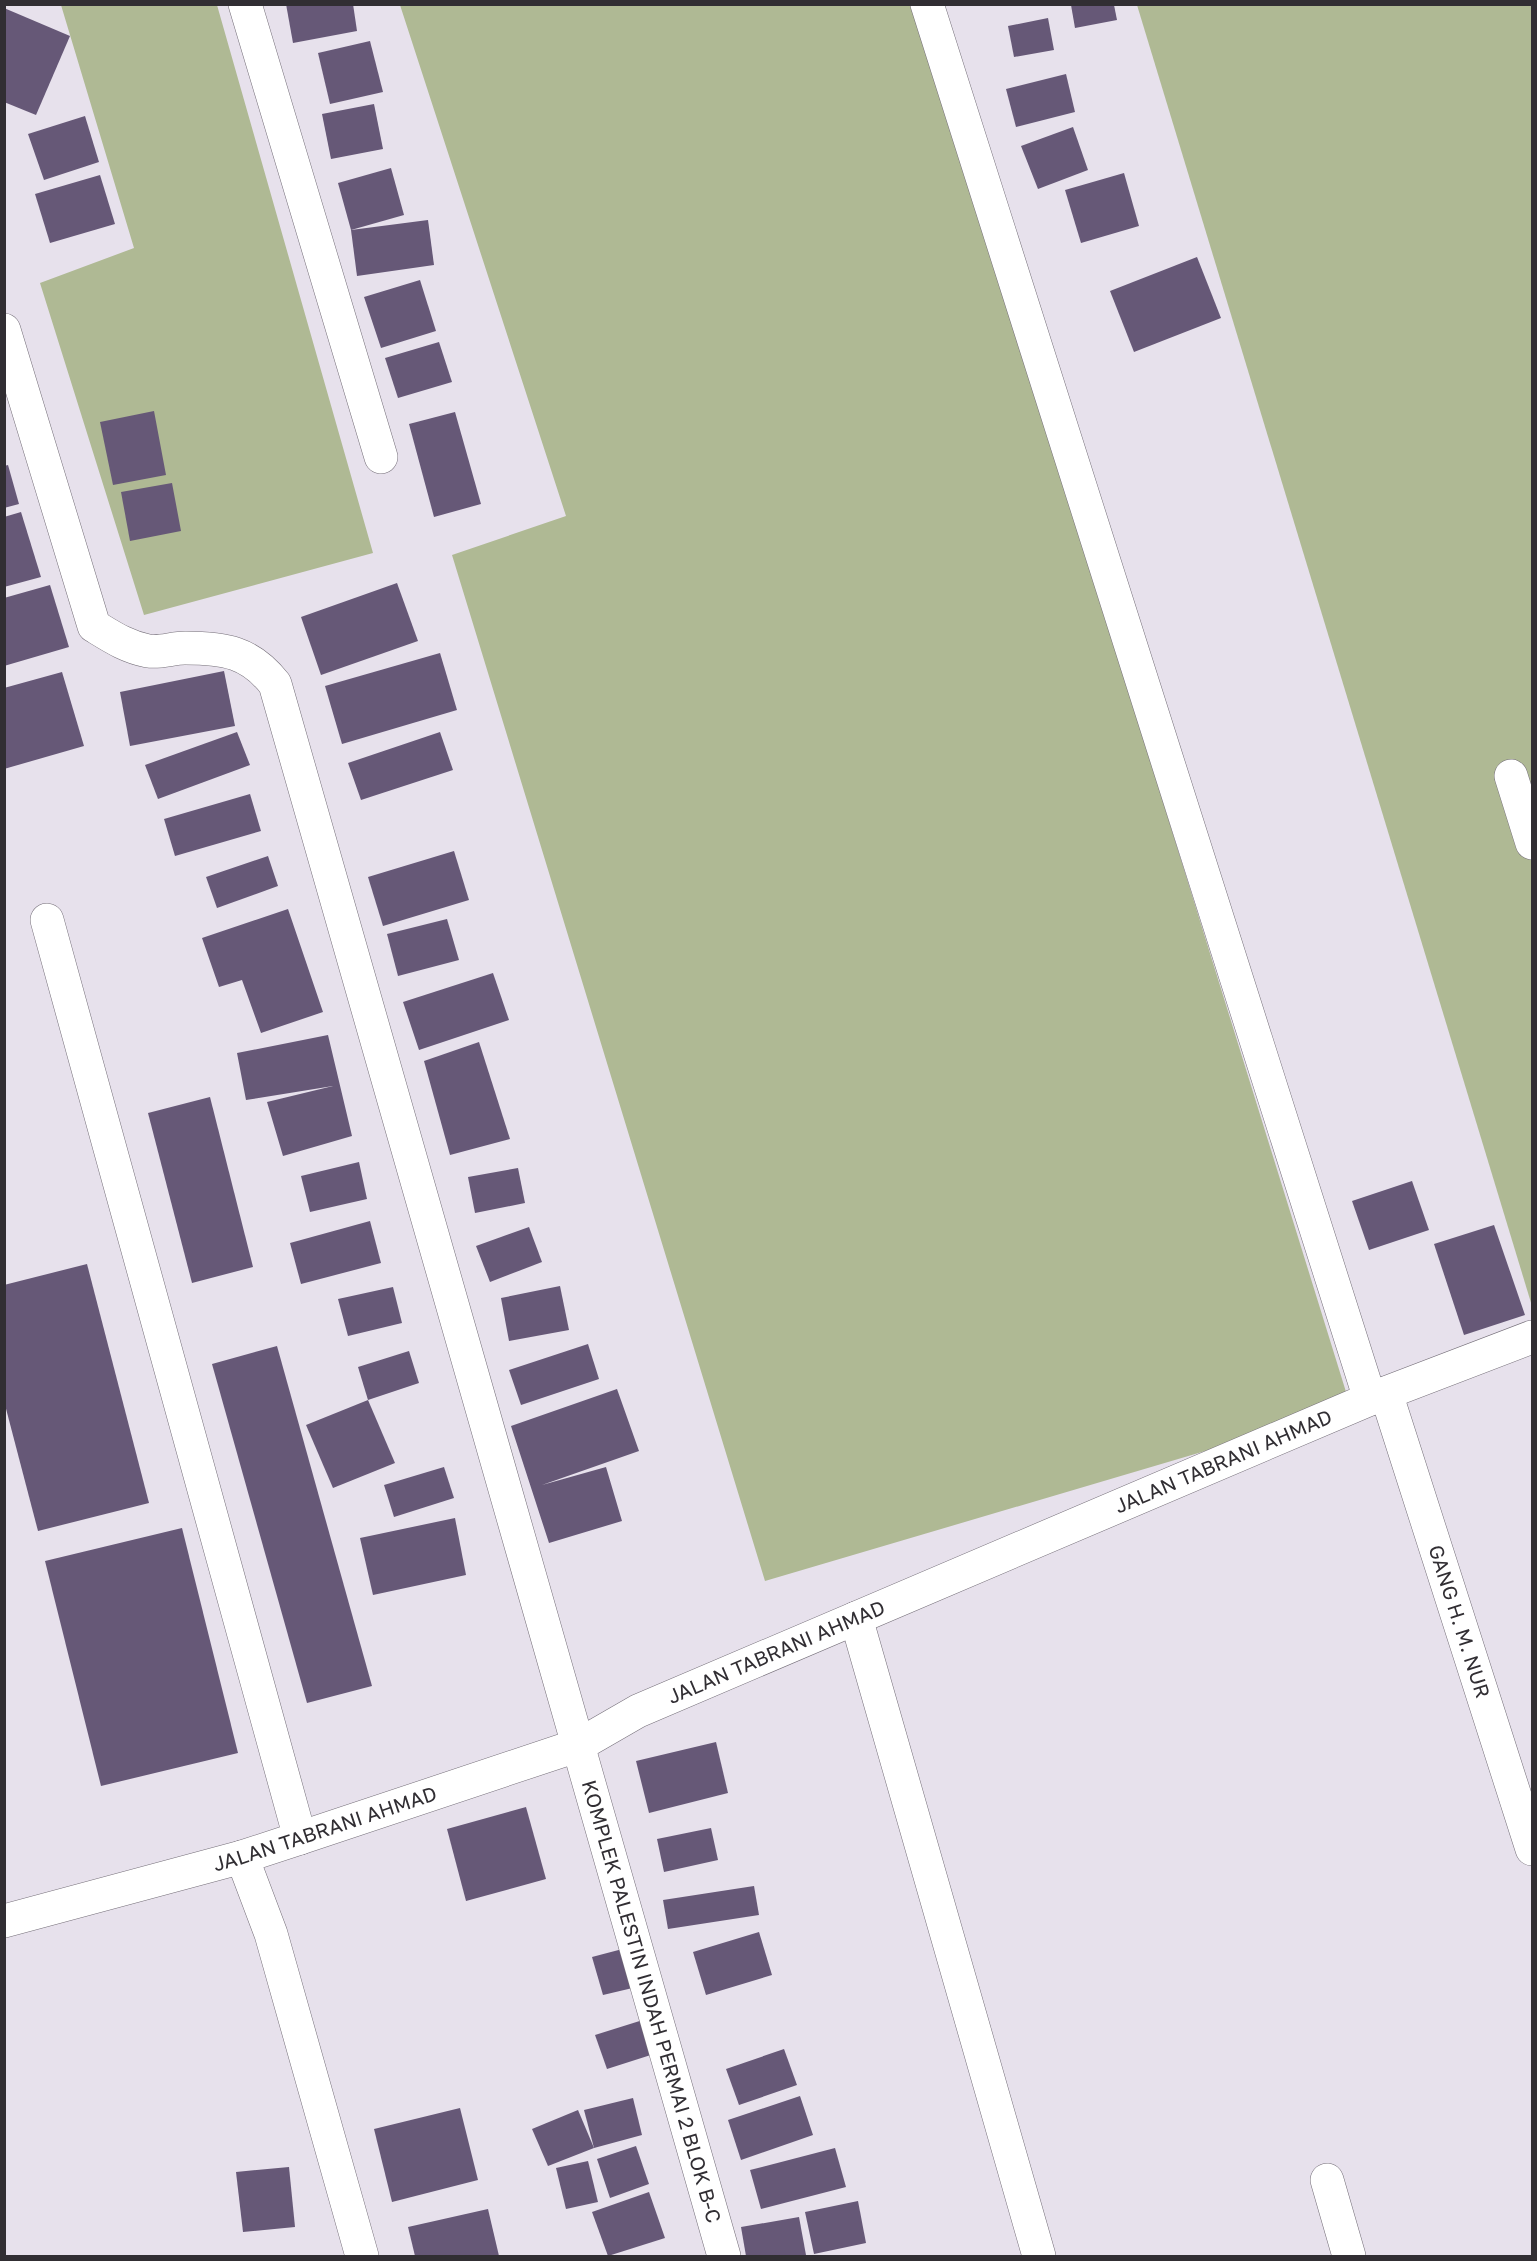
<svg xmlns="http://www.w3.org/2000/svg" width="1537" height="2261" font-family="'Golos Text',sans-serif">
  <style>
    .forest { fill: #afb994 }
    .building { fill: #665877 }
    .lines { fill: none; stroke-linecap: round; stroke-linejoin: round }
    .minor-casing { stroke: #756f79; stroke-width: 34 }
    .minor { stroke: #fff; stroke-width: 33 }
    .labels { text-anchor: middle; stroke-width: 6; stroke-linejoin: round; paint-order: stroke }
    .street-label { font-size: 20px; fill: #312e33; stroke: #e7e1ec }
  </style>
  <rect width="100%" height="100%" fill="#e7e1ec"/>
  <!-- forest -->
  <g class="forest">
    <path d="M 61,5 L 217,5 L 373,553 L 144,615 L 40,283 L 134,248 Z"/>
    <path d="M 400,5 L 916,5 L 1351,1408 L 765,1581 L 452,555 L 566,516 Z"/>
    <path d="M 1137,5 L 1532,5 L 1532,1306 Z"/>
  </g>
  <!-- building -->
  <g class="building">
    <path d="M 286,4 L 353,4 L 357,31 L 293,43 Z"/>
    <path d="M 1071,5 L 1114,5 L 1117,20 L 1075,28 Z"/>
    <path d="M 4,8 L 70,36 L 36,115 L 4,102 Z"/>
    <path d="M 1048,18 L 1054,50 L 1014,57 L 1008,26 Z"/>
    <path d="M 370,41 L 383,92 L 330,104 L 318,53 Z"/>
    <path d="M 1066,74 L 1075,112 L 1016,127 L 1006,89 Z"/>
    <path d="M 374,104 L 383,149 L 331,159 L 322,114 Z"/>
    <path d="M 85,116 L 99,162 L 44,180 L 28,134 Z"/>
    <path d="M 1073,127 L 1088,170 L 1038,189 L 1021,146 Z"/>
    <path d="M 391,168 L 404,215 L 351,230 L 338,183 Z"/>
    <path d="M 1124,173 L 1139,226 L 1081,243 L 1065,190 Z"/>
    <path d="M 100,175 L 115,224 L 50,243 L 35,194 Z"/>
    <path d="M 428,220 L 434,265 L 357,276 L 351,230 Z"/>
    <path d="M 1197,257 L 1221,318 L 1134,352 L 1110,291 Z"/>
    <path d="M 420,280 L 436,331 L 381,348 L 364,297 Z"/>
    <path d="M 439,342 L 452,382 L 398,398 L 385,358 Z"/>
    <path d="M 154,411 L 166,475 L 113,485 L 100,422 Z"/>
    <path d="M 455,412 L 481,504 L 434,517 L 409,424 Z"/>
    <path d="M 8,465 L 19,504 L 4,508 L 4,466 Z"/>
    <path d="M 172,483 L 181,531 L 130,541 L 121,492 Z"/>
    <path d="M 21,512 L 41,577 L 4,587 L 4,517 Z"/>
    <path d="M 397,583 L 418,641 L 321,675 L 301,617 Z"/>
    <path d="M 50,585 L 69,647 L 4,666 L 4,598 Z"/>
    <path d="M 440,653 L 457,710 L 342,744 L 325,686 Z"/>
    <path d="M 224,671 L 235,726 L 130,746 L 120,692 Z"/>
    <path d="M 62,672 L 84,746 L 4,769 L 4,688 Z"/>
    <path d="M 237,732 L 250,765 L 158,799 L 145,765 Z"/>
    <path d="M 440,732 L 453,770 L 361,800 L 348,763 Z"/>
    <path d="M 250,794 L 261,831 L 175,856 L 164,819 Z"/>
    <path d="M 454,851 L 469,900 L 383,926 L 368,877 Z"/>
    <path d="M 268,856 L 278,886 L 217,908 L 206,877 Z"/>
    <path d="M 288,909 L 323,1012 L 261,1033 L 242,980 L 219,987 L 202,938 Z"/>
    <path d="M 447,919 L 459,960 L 398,976 L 387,934 Z"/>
    <path d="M 493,973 L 509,1020 L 419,1050 L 403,1002 Z"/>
    <path d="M 328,1035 L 352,1136 L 283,1156 L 267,1102 L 333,1086 L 246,1100 L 237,1053 Z"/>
    <path d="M 479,1042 L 510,1139 L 450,1155 L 424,1061 Z"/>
    <path d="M 210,1097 L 253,1267 L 192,1283 L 148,1113 Z"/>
    <path d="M 359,1162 L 367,1199 L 310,1212 L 301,1176 Z"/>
    <path d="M 518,1168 L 525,1203 L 475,1213 L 468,1177 Z"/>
    <path d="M 1412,1181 L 1429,1230 L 1369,1250 L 1352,1201 Z"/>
    <path d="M 370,1221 L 381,1263 L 301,1284 L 290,1243 Z"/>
    <path d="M 1494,1225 L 1525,1315 L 1464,1335 L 1434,1244 Z"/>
    <path d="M 529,1227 L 542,1262 L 490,1282 L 476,1246 Z"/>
    <path d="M 87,1264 L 149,1503 L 38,1531 L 4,1401 L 4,1285 Z"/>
    <path d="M 560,1286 L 569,1330 L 509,1341 L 501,1298 Z"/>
    <path d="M 393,1287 L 402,1323 L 348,1336 L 338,1299 Z"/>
    <path d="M 588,1344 L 599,1379 L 521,1405 L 509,1370 Z"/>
    <path d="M 277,1346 L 372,1686 L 307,1703 L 212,1364 Z"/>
    <path d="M 409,1351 L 419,1383 L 368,1400 L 358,1367 Z"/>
    <path d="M 617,1389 L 639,1451 L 542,1485 L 606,1467 L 622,1521 L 549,1543 L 511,1426 Z"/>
    <path d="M 368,1400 L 395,1463 L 333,1488 L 306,1425 Z"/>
    <path d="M 444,1467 L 454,1498 L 394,1517 L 384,1485 Z"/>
    <path d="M 455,1518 L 466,1575 L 373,1595 L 360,1538 Z"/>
    <path d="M 182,1528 L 238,1753 L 101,1786 L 45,1561 Z"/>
    <path d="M 716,1742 L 728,1793 L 649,1813 L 636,1761 Z"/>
    <path d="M 526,1807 L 546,1879 L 466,1901 L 447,1829 Z"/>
    <path d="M 711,1828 L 718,1860 L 664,1872 L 657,1839 Z"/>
    <path d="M 754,1886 L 759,1915 L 668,1929 L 663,1900 Z"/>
    <path d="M 759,1932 L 772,1975 L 706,1995 L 693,1952 Z"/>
    <path d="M 630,1947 L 641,1986 L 603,1995 L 592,1957 Z"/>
    <path d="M 646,2019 L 657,2053 L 607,2069 L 595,2035 Z"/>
    <path d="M 784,2049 L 797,2085 L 739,2105 L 726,2069 Z"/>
    <path d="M 800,2096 L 813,2135 L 741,2160 L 728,2120 Z"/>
    <path d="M 633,2098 L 642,2135 L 594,2148 L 584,2110 Z"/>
    <path d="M 460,2108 L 478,2180 L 392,2202 L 374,2129 Z"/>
    <path d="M 578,2110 L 594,2148 L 548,2166 L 532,2129 Z"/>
    <path d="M 636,2146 L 649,2184 L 610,2198 L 597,2159 Z"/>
    <path d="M 835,2148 L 846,2187 L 761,2209 L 750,2170 Z"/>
    <path d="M 588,2161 L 598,2202 L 566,2209 L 556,2168 Z"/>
    <path d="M 289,2167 L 295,2227 L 243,2232 L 236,2172 Z"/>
    <path d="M 649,2192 L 665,2238 L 608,2256 L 592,2212 Z"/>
    <path d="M 858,2201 L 866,2243 L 814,2254 L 805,2212 Z"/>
    <path d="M 488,2209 L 499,2256 L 415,2256 L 408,2227 Z"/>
    <path d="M 799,2217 L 806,2255 L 746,2256 L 741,2227 Z"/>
  </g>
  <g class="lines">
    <defs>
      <g id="minor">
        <path d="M 245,4 L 381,457"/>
        <path d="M 927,4 L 1370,1399"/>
        <path id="s1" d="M 4,330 L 94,626 C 112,637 127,647 148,651 C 160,653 173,648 185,648 C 225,648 250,652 275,684 L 724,2256"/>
        <path d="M 1511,776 L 1532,843"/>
        <path d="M 47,920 L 300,1838"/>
        <path id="s2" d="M 1386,1393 L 1532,1849"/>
        <path d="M 856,1618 L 1039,2256"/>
        <path d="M 242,1857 L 271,1934 L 362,2256"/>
        <path id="s3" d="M 4,1921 L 242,1857 L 300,1838 L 579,1745 L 638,1711 L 1370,1399 L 1532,1337"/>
        <path d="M 1327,2180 L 1349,2256"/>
      </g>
    </defs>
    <!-- minor casing -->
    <use href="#minor" class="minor-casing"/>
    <!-- minor -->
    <use href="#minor" class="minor"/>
  </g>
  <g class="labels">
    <!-- street labels -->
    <g class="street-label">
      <text dy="7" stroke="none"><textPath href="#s3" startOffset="1306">JALAN TABRANI AHMAD</textPath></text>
      <text dy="7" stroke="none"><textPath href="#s2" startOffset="240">GANG H. M. NUR</textPath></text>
      <text dy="7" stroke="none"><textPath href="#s3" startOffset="820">JALAN TABRANI AHMAD</textPath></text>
      <text dy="7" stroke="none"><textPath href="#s3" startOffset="334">JALAN TABRANI AHMAD</textPath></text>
      <text dy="7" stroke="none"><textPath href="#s1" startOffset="1878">KOMPLEK PALESTIN INDAH PERMAI 2 BLOK B-C</textPath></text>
    </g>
  </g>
  <!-- border -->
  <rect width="1537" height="2261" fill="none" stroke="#312e33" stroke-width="12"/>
</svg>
